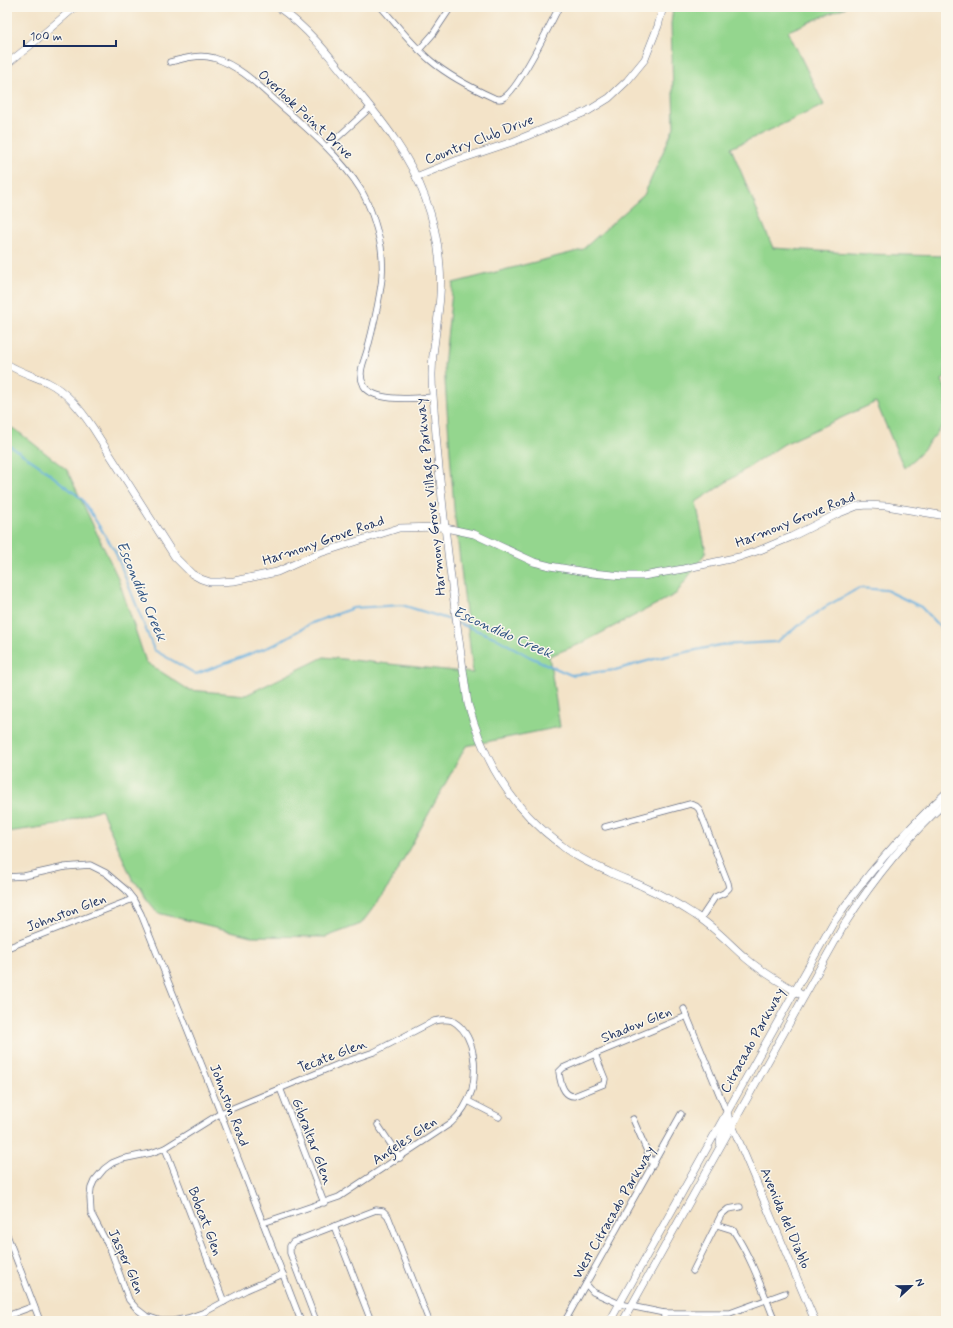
<svg xmlns="http://www.w3.org/2000/svg" width="953" height="1328" font-family="Mynerve,sans-serif">
  <style>
    .green { fill: #94d68e; stroke: #588276 }
    .lines { fill: none; stroke-linecap: round; stroke-linejoin: round }
    .stream { stroke: #67b0df; stroke-width: 2 }
    .minor-casing { stroke: #676e83; stroke-width: 7 }
    .tertiary-casing { stroke: #676e83; stroke-width: 8 }
    .secondary-casing { stroke: #676e83; stroke-width: 8 }
    .minor { stroke: #fff; stroke-width: 5.5 }
    .tertiary { stroke: #fff; stroke-width: 7 }
    .secondary { stroke: #fff; stroke-width: 7 }
    .labels { text-anchor: middle; stroke-width: 3; stroke-linejoin: round; paint-order: stroke }
    .street-label { font-size: 14px; fill: #1b2f5e; stroke: #fbf7ec }
    .water-label { font-size: 15px; font-style: italic; fill: #325685; stroke: #fbf7ec }
  </style>
  <rect width="100%" height="100%" fill="#fbf7ec"/>
  <filter id="ink" filterUnits="userSpaceOnUse"><feTurbulence type="fractalNoise" baseFrequency=".025" numOctaves="2"/><feDisplacementMap in="SourceGraphic" scale="8" xChannelSelector="R" yChannelSelector="G"/><feConvolveMatrix kernelMatrix="1 2 1 2 8 2 1 2 1" color-interpolation-filters="sRGB"/></filter>
  <filter id="wash" filterUnits="userSpaceOnUse"><feTurbulence type="fractalNoise" baseFrequency=".012" numOctaves="4" result="noise"/><feDisplacementMap in="SourceGraphic" scale="16" xChannelSelector="R" yChannelSelector="G"/><feGaussianBlur stdDeviation="0.9" result="paint"/><feColorMatrix in="noise" values="0 0 0 0 0 0 0 0 0 0 0 0 0 0 0 0 0 1.4 0 .05"/><feComposite in="paint" operator="in"/></filter>
  <g filter="url(#wash)">
    <rect width="100%" height="100%" fill="#f3e3c8"/>
    <!-- green -->
    <path class="green" d="M 673,7 L 846,7 L 788,31 L 824,105 L 731,148 L 773,248 L 865,254 L 946,256 L 946,377 L 942,380 L 946,390 L 946,422 L 917,457 L 904,468 L 876,402 L 784,444 L 696,502 L 706,552 L 676,594 L 580,644 L 549,656 L 560,727 L 466,746 L 386,891 L 361,924 L 326,937 L 251,936 L 158,913 L 145,897 L 141,887 L 133,881 L 101,809 L 57,825 L 7,832 L 7,426 L 16,430 L 67,470 L 118,578 L 146,662 L 189,690 L 246,695 L 324,657 L 473,673 L 454,509 L 444,366 L 453,283 L 582,250 L 644,195 L 674,127 L 671,24 Z"/>
    <g class="lines">
      <!-- stream -->
      <g class="stream">
        <path d="M 7,444 L 37,464 L 82,499 L 115,551 L 154,650 L 196,674 L 274,645 L 312,623 L 353,608 L 402,605 L 454,621"/>
        <path d="M 458,623 L 494,637 L 530,657 L 571,675 L 615,670 L 658,658 L 720,645 L 776,642 L 825,607 L 859,588 L 886,590 L 921,607 L 946,634"/>
      </g>
    </g>
  </g>
  <g filter="url(#ink)">
    <g class="lines">
      <defs>
        <g id="minor">
          <path d="M 381,7 C 397,25 412,45 431,61 C 450,77 472,88 494,98 C 497,99 500,100 503,98 C 517,92 551,23 559,7"/>
          <path d="M 419,50 L 433,34 L 451,7"/>
          <path d="M 170,62 C 185,58 199,54 214,58 C 240,66 259,86 278,103 C 308,129 340,156 361,190 C 371,207 377,228 381,247 C 383,262 383,277 380,292 C 377,311 372,332 367,351 C 365,358 361,366 361,374 C 361,378 362,382 364,386 C 375,403 415,398 433,397"/>
          <path d="M 327,147 L 370,108"/>
          <path d="M 605,827 L 690,804 L 696,806 L 699,809 L 728,883 L 729,888 L 724,893 L 715,897 L 701,918"/>
          <path d="M 7,877 L 24,876 L 65,867 L 90,865 L 106,873 L 126,890 L 133,899 L 141,914 L 203,1068 L 301,1321"/>
          <path d="M 7,948 L 133,899"/>
          <path d="M 684,1009 L 727,1113"/>
          <path d="M 595,1054 L 605,1079 L 604,1084 L 574,1096 C 563,1096 560,1081 559,1072 L 563,1068 Z"/>
          <path d="M 595,1054 L 687,1016"/>
          <path d="M 280,1088 L 324,1203"/>
          <path d="M 468,1101 L 499,1117"/>
          <path d="M 633,1119 L 653,1165"/>
          <path d="M 378,1125 L 400,1158"/>
          <path d="M 165,1148 L 224,1302"/>
          <path d="M 263,1223 L 339,1197 L 451,1123 C 461,1114 468,1103 472,1090 C 477,1069 475,1038 457,1024 C 454,1022 452,1020 449,1020 C 444,1019 439,1020 434,1021 L 374,1052 L 339,1064 L 221,1113 L 165,1148 L 151,1153 L 122,1159 L 112,1163 L 104,1169 L 94,1181 L 91,1188 L 90,1197 L 91,1213 L 111,1251 L 129,1300 L 137,1309 L 146,1316 L 161,1321 L 173,1321 L 188,1318 L 205,1312 L 246,1290 L 283,1274"/>
          <path d="M 717,1225 L 733,1230 C 752,1259 762,1289 775,1321"/>
          <path d="M 334,1226 L 371,1321"/>
          <path d="M 7,1235 L 40,1321"/>
          <path d="M 693,1271 L 721,1215 L 728,1209 L 740,1207"/>
          <path d="M 586,1284 L 593,1292 L 620,1304 L 664,1313 L 730,1313 L 785,1293"/>
          <path d="M 664,1313 L 664,1321"/>
          <path d="M 7,1316 L 34,1306"/>
          <path d="M 316,1321 L 290,1253 L 290,1246 L 293,1242 L 376,1210 L 383,1211 L 388,1216 L 429,1321"/>
          <path d="M 565,1321 L 681,1114"/>
        </g>
        <g id="tertiary">
          <path d="M 416,177 L 458,160 L 512,142 L 588,111 L 609,98 L 627,81 L 645,59 L 658,26 L 663,7"/>
          <path d="M 7,364 C 19,372 34,376 47,382 C 67,392 81,410 93,428 L 175,557 L 192,574 L 201,579 L 210,582 L 220,582 L 234,581 L 277,572 L 317,554 L 399,528 L 441,527 L 474,534 L 534,562 L 550,566 L 592,573 L 623,576 L 643,576 L 683,569 L 739,557 L 760,550 L 791,537 L 837,514 L 857,506 L 868,505 L 886,506 L 946,516"/>
          <path d="M 732,1125 L 815,1321"/>
        </g>
        <g id="secondary">
          <path d="M 278,7 C 308,28 329,55 351,83 C 366,102 382,120 395,140 C 421,178 437,222 440,267 C 442,292 438,314 435,339 C 432,357 431,376 433,395 C 440,499 453,601 468,704 C 485,764 511,807 561,845 C 575,857 594,865 611,873 C 621,878 632,881 642,886 C 660,894 678,904 695,915 C 715,927 730,945 748,960 C 765,974 785,985 804,996"/>
          <path d="M 7,64 L 27,48 L 75,7"/>
          <path d="M 720,1142 C 720,1132 731,1125 728,1115"/>
          <path d="M 610,1321 L 833,923 C 865,876 904,832 946,793"/>
          <path d="M 623,1321 L 844,925 C 873,880 906,838 946,802"/>
        </g>
      </defs>
      <!-- minor casing -->
      <use href="#minor" class="minor-casing"/>
      <!-- tertiary casing -->
      <use href="#tertiary" class="tertiary-casing"/>
      <!-- secondary casing -->
      <use href="#secondary" class="secondary-casing"/>
      <!-- minor -->
      <use href="#minor" class="minor"/>
      <!-- tertiary -->
      <use href="#tertiary" class="tertiary"/>
      <!-- secondary -->
      <use href="#secondary" class="secondary"/>
    </g>
  </g>
  <g class="labels">
    <!-- street labels -->
    <g class="street-label">
      <text transform="translate(306 114) rotate(43)" y="5">Overlook Point Drive</text>
      <text transform="translate(479 139) rotate(-21)" y="5">Country Club Drive</text>
      <text transform="translate(430 497) rotate(-96)" y="5">Harmony Grove Village Parkway</text>
      <text transform="translate(795 519) rotate(-22)" y="5">Harmony Grove Road</text>
      <text transform="translate(323 540) rotate(-19)" y="5">Harmony Grove Road</text>
      <text transform="translate(66 912) rotate(-21)" y="5">Johnston Glen</text>
      <text transform="translate(636 1024) rotate(-22)" y="5">Shadow Glen</text>
      <text transform="translate(752 1040) rotate(-61)" y="5">Citracado Parkway</text>
      <text transform="translate(332 1055) rotate(-21)" y="5">Tecate Glen</text>
      <text transform="translate(230 1105) rotate(69)" y="5">Johnston Road</text>
      <text transform="translate(404 1140) rotate(-34)" y="5">Angeles Glen</text>
      <text transform="translate(313 1141) rotate(69)" y="5">Gibraltar Glen</text>
      <text transform="translate(613 1212) rotate(-60)" y="5">West Citracado Parkway</text>
      <text transform="translate(786 1218) rotate(67)" y="5">Avenida del Diablo</text>
      <text transform="translate(206 1221) rotate(69)" y="5">Bobcat Glen</text>
      <text transform="translate(127 1261) rotate(66)" y="5">Jasper Glen</text>
    </g>
    <!-- water labels -->
    <g class="water-label">
      <text transform="translate(142 591) rotate(67)" y="5">Escondido Creek</text>
      <text transform="translate(503 632) rotate(24)" y="5">Escondido Creek</text>
    </g>
  </g>
  <!-- margin -->
  <rect width="953" height="1328" fill="none" stroke="#fbf7ec" stroke-width="24"/>
  <!-- north arrow -->
  <g transform="translate(911 1286) rotate(68)" stroke="#fbf7ec" stroke-width="3" paint-order="stroke">
  <path d="M0-3L7 15L0 10L-7 15Z" fill="#1b2f5e"/>
  <text y="-6" font-size="11" font-weight="bold" text-anchor="middle" fill="#1b2f5e">N</text>
  </g>
  <!-- scale -->
  <path d="M24 40v6h92v-6" fill="none" stroke="#1b2f5e" stroke-width="2"/>
  <text x="30" y="40" font-size="12" fill="#1b2f5e" stroke="#fbf7ec" stroke-width="3" paint-order="stroke">100 m</text>
</svg>
